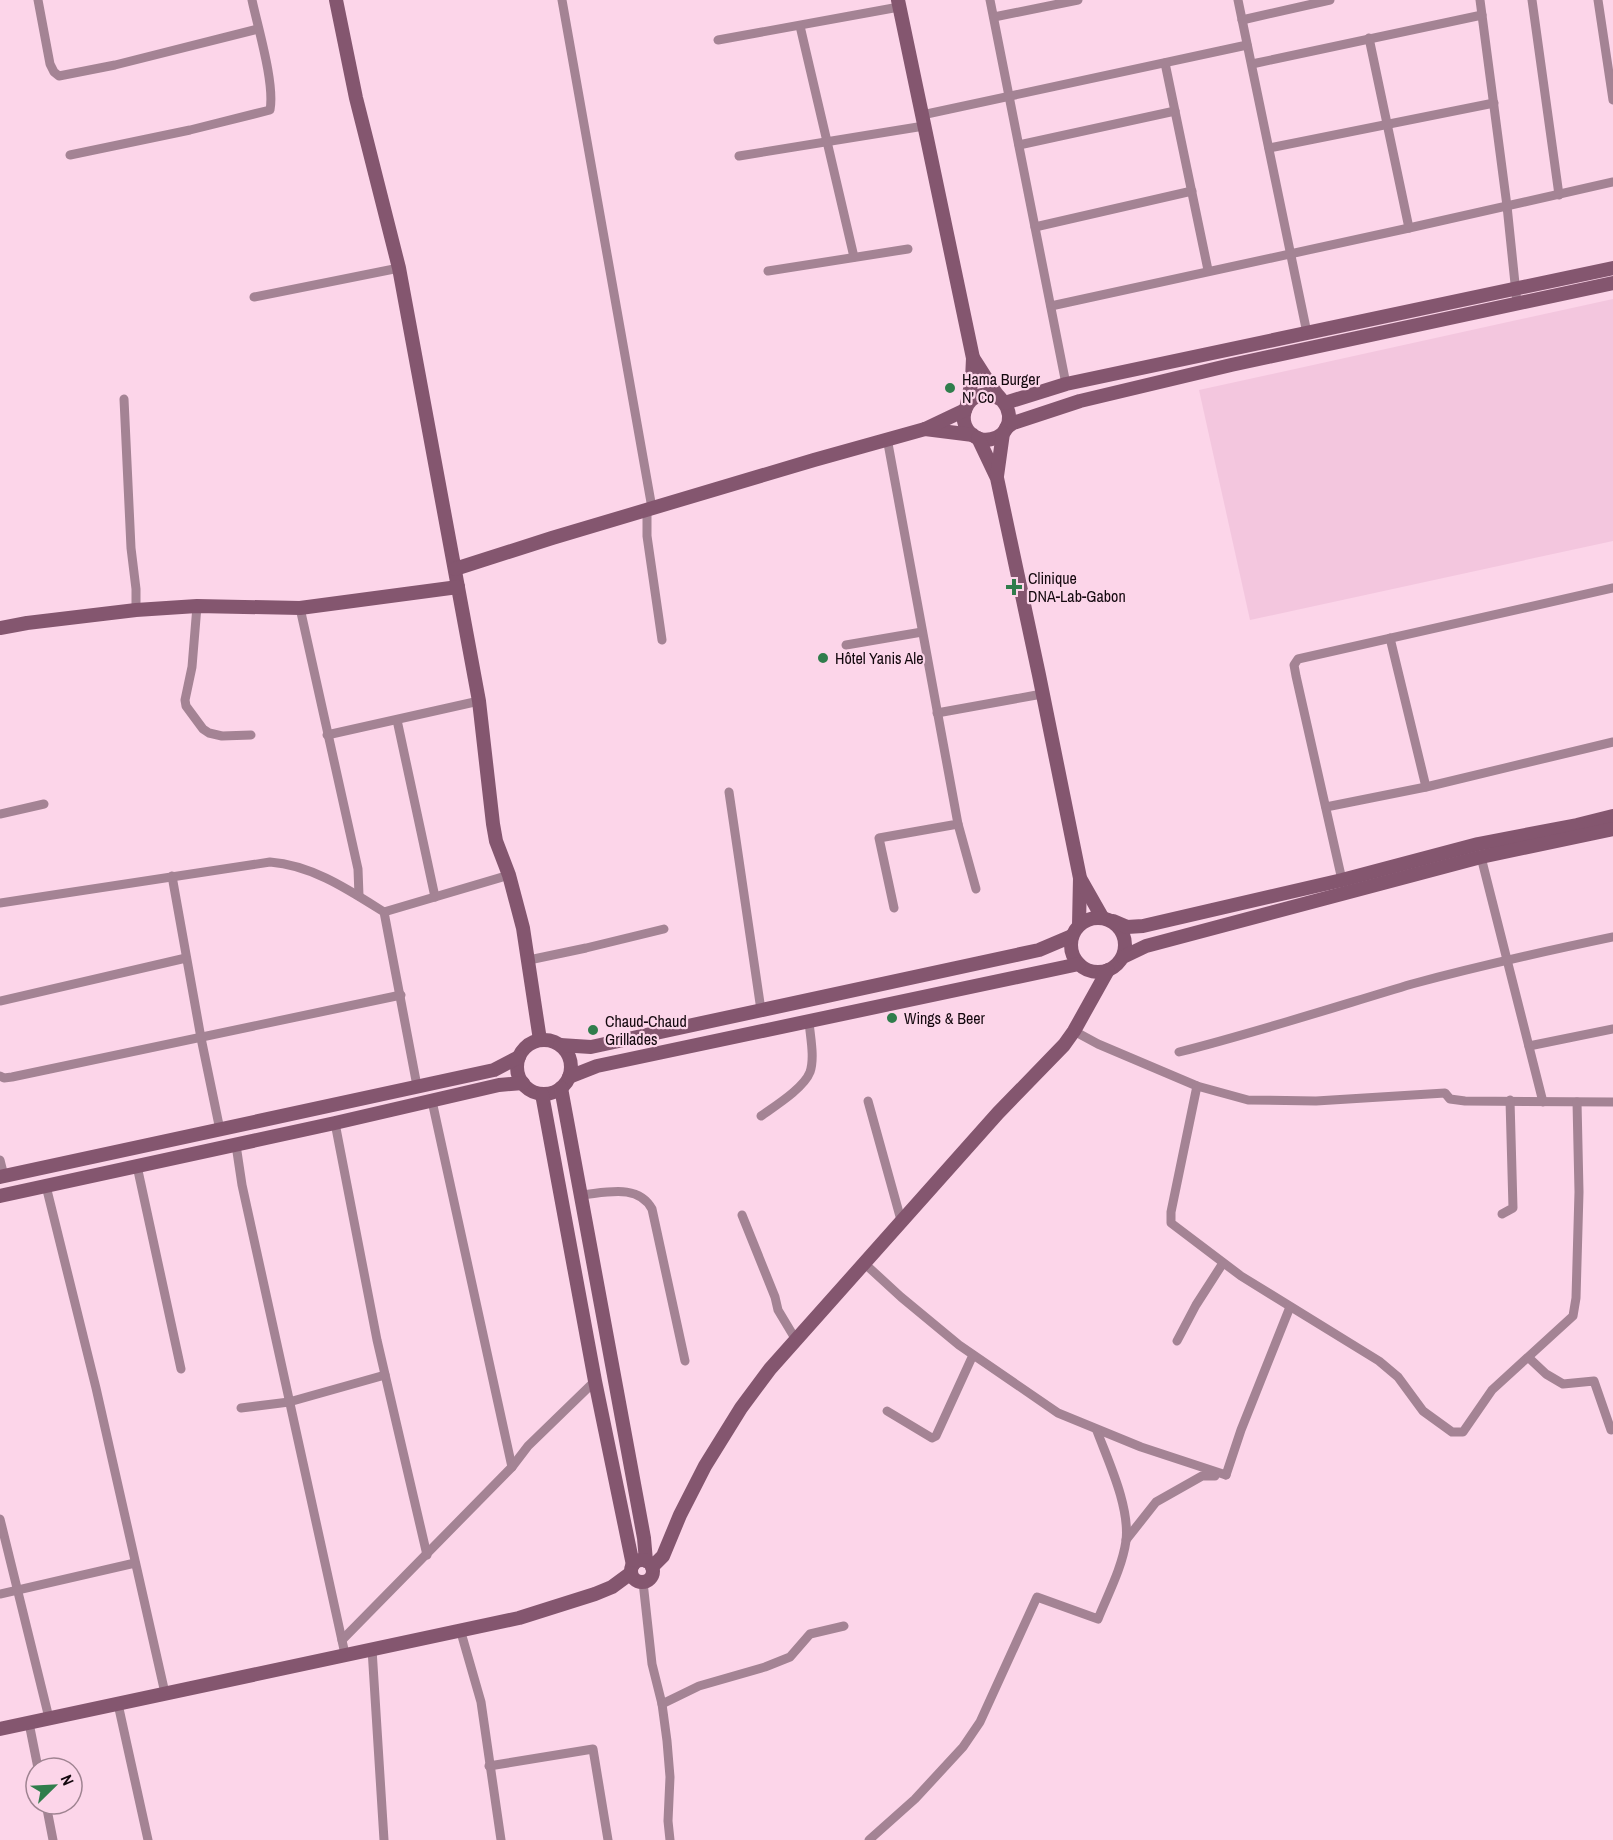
<svg xmlns="http://www.w3.org/2000/svg" width="1613" height="1840" font-family="'Archivo Narrow',sans-serif">
  <style>
    .built { fill: #f3c6de }
    .lines { fill: none; stroke-linecap: round; stroke-linejoin: round }
    .street { stroke: #a48394; stroke-width: 9 }
    .secondary { stroke: #84566f; stroke-width: 14 }
    .poi-dot { fill: #307d4c; stroke: #fcd5e9; stroke-width: 2 }
    .labels { text-anchor: middle; stroke-width: 4.5; stroke-linejoin: round; paint-order: stroke }
    .poi-label { font-size: 16px; fill: #13080e; stroke: #fcd5e9; text-anchor: start }
  </style>
  <rect width="100%" height="100%" fill="#fcd5e9"/>
  <!-- built -->
  <path class="built" d="M 1613,299 L 1613,541 L 1250,620 L 1199,390 Z"/>
  <g class="lines">
    <!-- street -->
    <g class="street">
      <path d="M 38,0 L 50,64 L 54,72 L 59,76 L 115,65 L 258,29"/>
      <path d="M 562,0 L 652,508"/>
      <path d="M 990,0 L 1066,384"/>
      <path d="M 1238,0 L 1307,333"/>
      <path d="M 1480,0 L 1507,206 L 1517,303"/>
      <path d="M 1532,0 L 1559,195"/>
      <path d="M 1598,0 L 1613,100"/>
      <path d="M 994,17 L 1078,0"/>
      <path d="M 1242,20 L 1330,0"/>
      <path d="M 800,26 L 854,257"/>
      <path d="M 1369,38 L 1409,228"/>
      <path d="M 718,40 L 899,7"/>
      <path d="M 1165,63 L 1208,270"/>
      <path d="M 1252,64 L 1482,15"/>
      <path d="M 922,115 L 1247,45"/>
      <path d="M 1019,145 L 1175,111"/>
      <path d="M 1269,148 L 1494,103"/>
      <path d="M 70,155 L 190,130 L 270,110 C 275,84 258,28 252,0"/>
      <path d="M 739,156 L 924,126"/>
      <path d="M 1035,227 L 1192,191"/>
      <path d="M 768,271 L 908,249"/>
      <path d="M 254,297 L 399,268"/>
      <path d="M 1051,306 L 1409,228 L 1613,182"/>
      <path d="M 124,399 L 131,548 L 136,589 L 136,610"/>
      <path d="M 887,438 L 958,824 L 879,838 L 894,908"/>
      <path d="M 647,510 L 647,536 L 662,640"/>
      <path d="M 197,606 L 192,667 L 185,700 L 186,706 L 203,729 L 209,733 L 222,736 L 251,735"/>
      <path d="M 300,608 L 358,869 L 359,896"/>
      <path d="M 1390,638 L 1426,787"/>
      <path d="M 846,645 L 922,632"/>
      <path d="M 937,713 L 1042,694"/>
      <path d="M 397,720 L 435,897"/>
      <path d="M 327,735 L 479,701"/>
      <path d="M 729,792 L 761,1010"/>
      <path d="M 1326,807 L 1426,787 L 1613,742"/>
      <path d="M 0,814 L 44,804"/>
      <path d="M 958,824 L 976,889"/>
      <path d="M 1481,857 L 1543,1102"/>
      <path d="M 172,876 L 201,1038 L 220,1130"/>
      <path d="M 1342,880 L 1296,676 L 1294,665 L 1298,659 L 1613,588"/>
      <path d="M 0,903 L 270,862 C 312,865 349,890 384,912 L 417,1086"/>
      <path d="M 384,912 L 509,875"/>
      <path d="M 529,960 L 586,948 L 664,929"/>
      <path d="M 0,1001 L 186,958"/>
      <path d="M 1074,1031 L 1098,1044 L 1197,1086 L 1248,1100 L 1316,1101 L 1445,1093 L 1450,1099 L 1465,1101 L 1613,1102"/>
      <path d="M 1529,1046 L 1613,1029"/>
      <path d="M 1179,1052 C 1258,1032 1335,1007 1412,984 C 1479,966 1546,951 1613,937"/>
      <path d="M 0,1076 L 4,1078 L 12,1077 L 401,995"/>
      <path d="M 1197,1086 L 1171,1212 L 1171,1223 L 1241,1276 L 1379,1361 L 1398,1377 L 1423,1411 L 1452,1432 L 1463,1432 L 1492,1390 L 1573,1316 L 1576,1298 L 1579,1192 L 1577,1102"/>
      <path d="M 432,1101 L 512,1467"/>
      <path d="M 868,1101 L 901,1220"/>
      <path d="M 761,1116 C 775,1106 804,1088 810,1072 C 815,1057 810,1036 809,1021"/>
      <path d="M 335,1123 L 377,1340 L 427,1555"/>
      <path d="M 236,1145 L 242,1185 L 345,1654"/>
      <path d="M 0,1160 L 4,1176"/>
      <path d="M 137,1166 L 181,1369"/>
      <path d="M 46,1186 L 96,1388 L 165,1693"/>
      <path d="M 581,1195 C 605,1193 638,1183 652,1209 L 685,1361"/>
      <path d="M 1502,1214 L 1513,1208 L 1510,1100"/>
      <path d="M 742,1215 L 775,1297 L 778,1310 L 796,1340"/>
      <path d="M 864,1263 L 901,1297 L 959,1345 L 1058,1413 L 1141,1447 L 1226,1475"/>
      <path d="M 1177,1341 L 1196,1305 L 1223,1263"/>
      <path d="M 1529,1358 L 1546,1374 L 1563,1384 L 1594,1381 L 1611,1430"/>
      <path d="M 241,1408 L 289,1402 L 385,1375"/>
      <path d="M 887,1411 L 932,1438 L 936,1436 L 973,1355"/>
      <path d="M 1226,1475 L 1241,1430 L 1290,1307"/>
      <path d="M 0,1519 L 49,1718"/>
      <path d="M 1126,1540 L 1156,1502 L 1202,1476 L 1215,1476"/>
      <path d="M 643,1582 L 652,1664 L 662,1704 L 667,1741 L 670,1777 L 668,1821 L 670,1840"/>
      <path d="M 0,1594 L 135,1563"/>
      <path d="M 460,1629 L 481,1702 L 501,1840"/>
      <path d="M 342,1640 L 512,1467 L 528,1446 L 595,1381"/>
      <path d="M 372,1649 L 384,1840"/>
      <path d="M 118,1704 L 148,1840"/>
      <path d="M 662,1704 L 699,1686 L 765,1667 L 790,1657 L 810,1634 L 844,1626"/>
      <path d="M 29,1723 L 38,1768"/>
      <path d="M 489,1766 L 593,1749 L 608,1840"/>
      <path d="M 46,1804 L 53,1840"/>
      <path d="M 869,1840 L 915,1799 L 963,1747 L 980,1722 L 1037,1597 L 1098,1619 C 1108,1594 1122,1568 1126,1541 C 1130,1507 1109,1463 1097,1431"/>
    </g>
    <!-- secondary -->
    <g class="secondary">
      <path d="M 336,0 L 356,98 L 399,268 L 479,701 L 493,824 L 496,841 L 509,875 L 523,928 L 540,1040"/>
      <path d="M 898,0 L 973,358 L 972,380 L 967,404"/>
      <path d="M 973,358 C 981,370 988,382 996,393 C 1000,398 1005,403 1007,408 C 1011,417 1009,428 1002,434 C 996,439 987,441 980,439 C 948,428 968,380 1000,399"/>
      <path d="M 1005,403 L 1066,384 L 1613,268"/>
      <path d="M 1006,428 L 1013,423 L 1080,401 L 1231,365 L 1613,283"/>
      <path d="M 925,429 L 973,435"/>
      <path d="M 978,438 L 997,478 L 1039,675 L 1080,878 L 1079,925"/>
      <path d="M 997,476 L 1003,433"/>
      <path d="M 455,569 L 552,538 L 814,460 L 925,429 L 965,410"/>
      <path d="M 0,628 L 27,623 L 136,610 L 197,606 L 300,608 L 458,587"/>
      <path d="M 1081,880 L 1102,917"/>
      <circle cx="1098" cy="945" r="27"/>
      <path d="M 1113,921 L 1127,927 L 1143,926 L 1342,880 L 1478,844 L 1577,825 L 1613,816"/>
      <path d="M 1123,957 L 1146,946 L 1481,857 L 1613,829"/>
      <circle cx="544" cy="1067" r="27"/>
      <path d="M 560,1045 L 591,1047 L 1039,950 L 1072,936"/>
      <path d="M 569,1077 L 597,1066 L 1079,964"/>
      <path d="M 561,1088 L 644,1538 L 646,1561"/>
      <path d="M 542,1094 L 595,1381 L 633,1565"/>
      <path d="M 0,1177 L 494,1070 L 519,1057"/>
      <path d="M 0,1196 L 335,1123 L 499,1085 L 523,1083"/>
      <circle cx="642" cy="1571" r="11"/>
      <path d="M 652,1567 L 663,1556 L 680,1515 L 705,1466 L 741,1408 L 770,1369 L 998,1113 L 1064,1045 L 1074,1031 L 1108,970"/>
      <path d="M 0,1729 L 519,1618 L 595,1594 L 612,1587 L 631,1573"/>
    </g>
  </g>
  <!-- markers -->
  <g class="poi-dot">
    <circle cx="950" cy="388" r="6"/>
    <path d="M1011 578h6v6h6v6h-6v6h-6v-6h-6v-6h6z"/>
    <circle cx="823" cy="658" r="6"/>
    <circle cx="892" cy="1018" r="6"/>
    <circle cx="593" cy="1030" r="6"/>
  </g>
  <g class="labels">
    <!-- poi labels -->
    <g class="poi-label">
      <text x="962" y="385">Hama Burger<tspan x="962" dy="18">N' Co</tspan></text>
      <text x="1028" y="584">Clinique<tspan x="1028" dy="18">DNA-Lab-Gabon</tspan></text>
      <text x="835" y="664">Hôtel Yanis Ale</text>
      <text x="904" y="1024">Wings &amp; Beer</text>
      <text x="605" y="1027">Chaud-Chaud<tspan x="605" dy="18">Grillades</tspan></text>
    </g>
  </g>
  <!-- north arrow -->
  <g transform="translate(54 1786) rotate(66)"><circle r="28" fill="#fcd5e9" stroke="#9f8391" stroke-width="1.5"/>
  <path d="M0-4.5L10 22L0 15L-10 22Z" fill="#307d4c"/>
  <text y="-9" font-size="16" font-weight="bold" text-anchor="middle" fill="#13080e">N</text>
  </g>
</svg>
